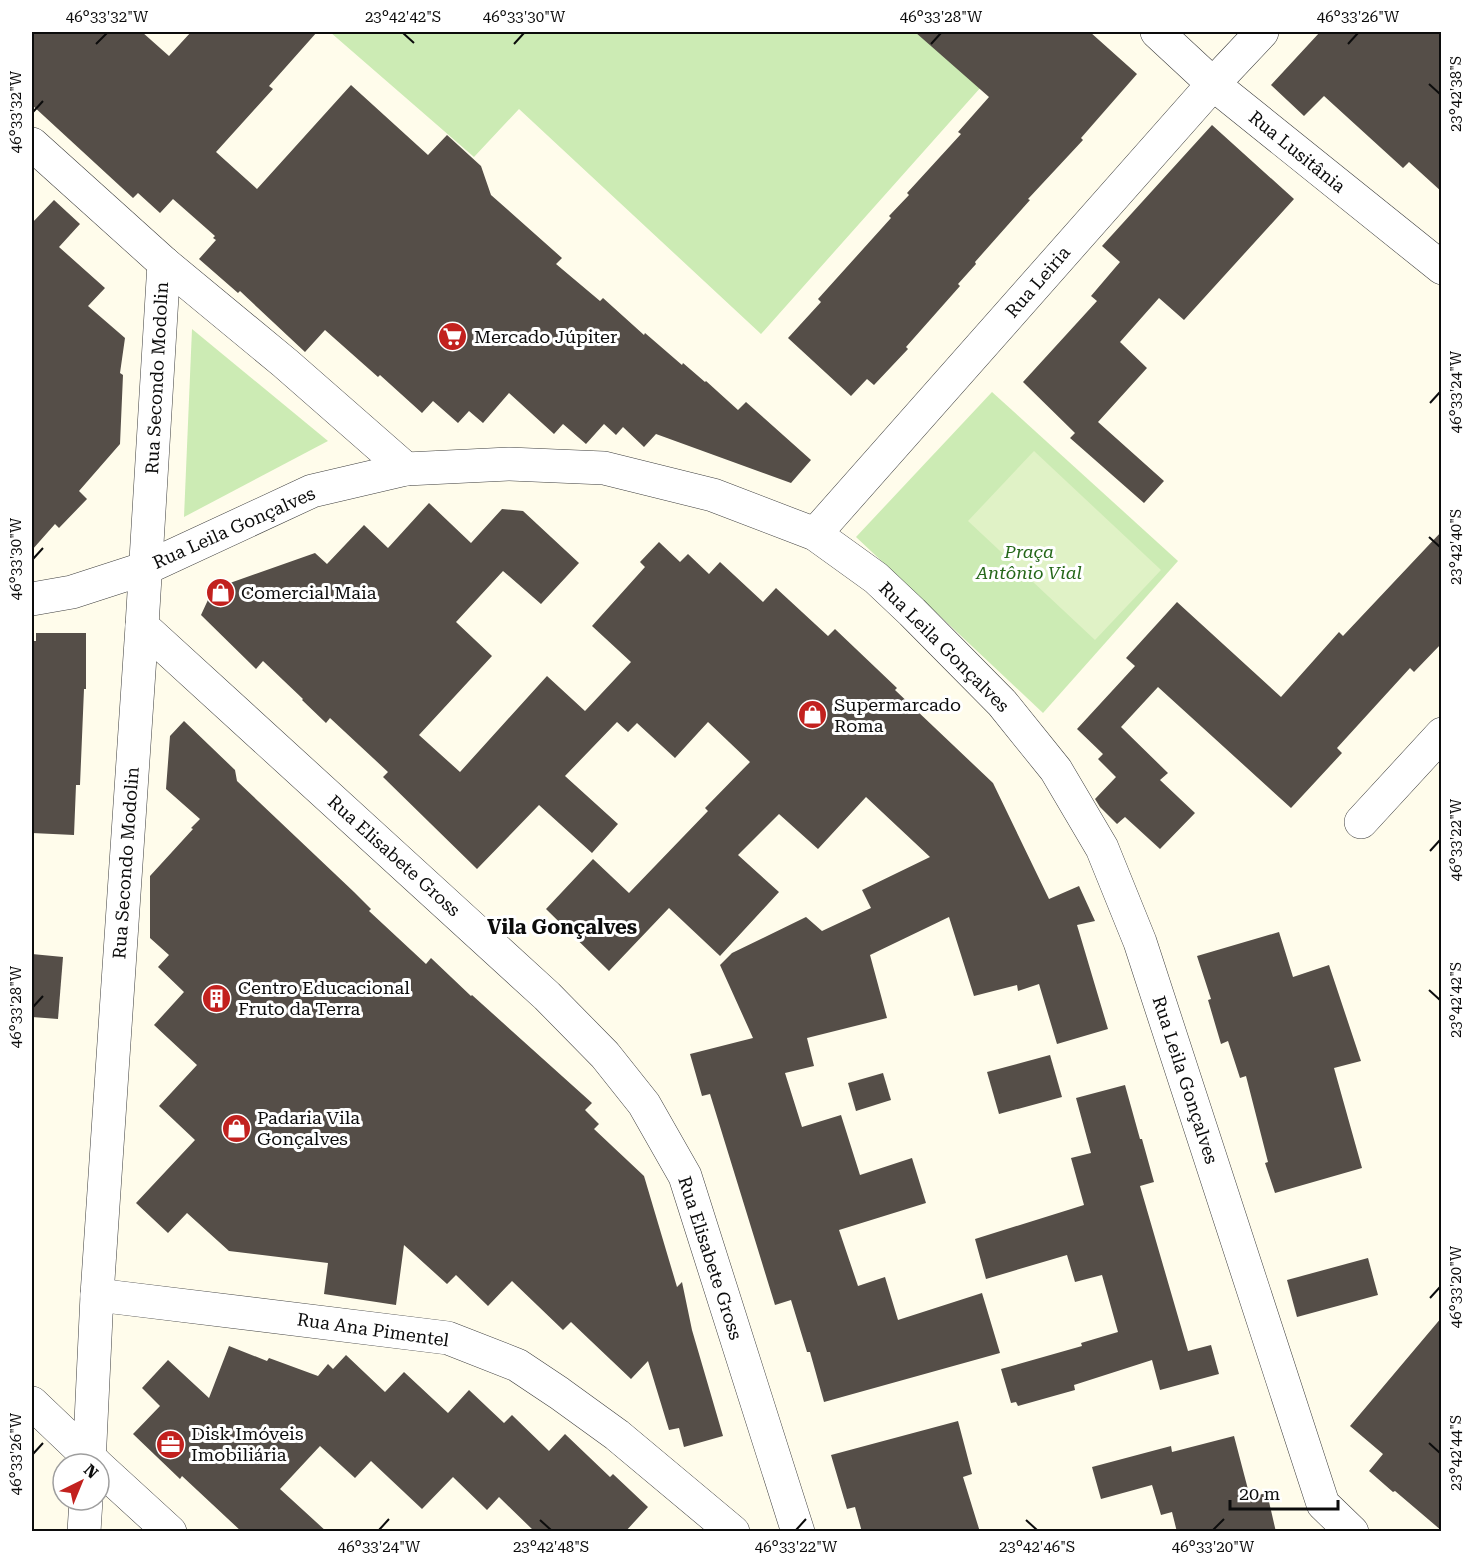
<svg xmlns="http://www.w3.org/2000/svg" width="1473" height="1563" font-family="'Roboto Serif',serif">
  <style>
    .green { fill: #ccebb4 }
    .pitch { fill: #e0f2c6 }
    .building { fill: #554e48 }
    .lines { fill: none; stroke-linecap: round; stroke-linejoin: round }
    .minor-casing { stroke: #3f3f3f; stroke-width: 34 }
    .minor { stroke: #fff; stroke-width: 33 }
    .ticks { fill: none; stroke: #0c0c0c; stroke-width: 2 }
    .labels { text-anchor: middle; stroke-width: 6; stroke-linejoin: round; paint-order: stroke }
    .street-label { font-size: 18px; fill: #0c0c0c; stroke: #fff }
    .poi-label { font-size: 18px; fill: #0c0c0c; stroke: #fff; text-anchor: start }
    .park-label { font-size: 18px; font-style: italic; fill: #25671a; stroke: #fff }
    .neighbourhood-label { font-size: 20px; font-weight: bold; fill: #0c0c0c; stroke: #fff }
    .neatline { fill: none; stroke: #0c0c0c; stroke-width: 2 }
    .ticks-label { font-size: 15px; text-anchor: middle; fill: #0c0c0c }
  </style>
  <rect width="100%" height="100%" fill="#fffceb"/>
  <!-- green -->
  <g class="green">
    <path d="M 330,32 L 1030,32 L 761,334 L 519,109 L 474,157 Z"/>
    <path d="M 192,329 L 328,441 L 184,517 Z"/>
    <path d="M 992,392 L 1178,561 L 1043,713 L 856,537 Z"/>
  </g>
  <!-- pitch -->
  <path class="pitch" d="M 1034,451 L 1161,570 L 1095,640 L 968,521 Z"/>
  <!-- building -->
  <g class="building">
    <path d="M 32,32 L 142,32 L 169,56 L 191,32 L 317,32 L 269,86 L 273,89 L 216,152 L 257,189 L 351,85 L 428,155 L 447,135 L 481,166 L 491,195 L 562,258 L 556,264 L 600,301 L 603,298 L 644,335 L 645,333 L 682,365 L 683,363 L 705,382 L 706,381 L 738,410 L 746,402 L 811,460 L 791,483 L 656,434 L 644,447 L 623,427 L 616,435 L 604,424 L 586,444 L 563,424 L 554,434 L 509,393 L 483,423 L 469,411 L 458,423 L 433,401 L 422,413 L 380,375 L 378,377 L 325,330 L 305,352 L 240,291 L 238,293 L 199,259 L 216,240 L 213,238 L 215,236 L 173,199 L 160,213 L 138,193 L 133,198 L 32,105 Z"/>
    <path d="M 915,32 L 1090,32 L 1137,74 L 1081,138 L 1083,140 L 1028,199 L 1030,200 L 975,262 L 976,264 L 958,284 L 960,286 L 906,347 L 908,349 L 874,385 L 867,379 L 851,396 L 788,338 L 821,302 L 818,299 L 891,218 L 889,216 L 909,195 L 907,193 L 961,134 L 958,132 L 989,97 Z"/>
    <path d="M 1320,32 L 1442,32 L 1442,192 L 1409,162 L 1403,168 L 1324,96 L 1304,116 L 1271,85 Z"/>
    <path d="M 1212,125 L 1294,199 L 1184,320 L 1159,298 L 1120,342 L 1147,368 L 1098,422 L 1164,481 L 1144,503 L 1070,438 L 1075,433 L 1023,382 L 1097,301 L 1091,296 L 1120,262 L 1102,246 Z"/>
    <path d="M 54,200 L 80,224 L 59,247 L 105,288 L 88,306 L 125,338 L 120,373 L 123,375 L 120,444 L 79,491 L 87,499 L 59,528 L 55,524 L 32,550 L 32,223 Z"/>
    <path d="M 429,503 L 471,543 L 502,509 L 523,511 L 579,563 L 541,604 L 503,571 L 456,622 L 492,656 L 419,735 L 460,772 L 547,676 L 585,711 L 631,662 L 592,626 L 645,567 L 640,562 L 659,542 L 680,562 L 688,554 L 709,574 L 720,562 L 763,602 L 776,588 L 828,636 L 835,629 L 897,688 L 895,690 L 993,783 L 1049,899 L 1079,886 L 1095,921 L 1077,925 L 1108,1029 L 1057,1044 L 1039,984 L 1018,991 L 1017,985 L 974,996 L 949,917 L 870,955 L 887,1018 L 807,1038 L 814,1066 L 785,1073 L 802,1127 L 841,1115 L 860,1175 L 912,1158 L 926,1203 L 839,1230 L 858,1286 L 885,1277 L 898,1320 L 982,1293 L 1000,1353 L 824,1402 L 810,1352 L 807,1352 L 791,1300 L 775,1305 L 710,1094 L 702,1096 L 690,1054 L 753,1038 L 720,965 L 732,953 L 806,917 L 822,931 L 871,908 L 862,890 L 930,857 L 866,797 L 818,849 L 779,814 L 738,855 L 779,892 L 720,956 L 669,908 L 609,971 L 546,909 L 593,859 L 629,893 L 708,811 L 705,808 L 750,762 L 708,722 L 675,758 L 637,723 L 628,732 L 617,722 L 565,776 L 618,824 L 592,853 L 539,805 L 477,869 L 383,777 L 388,772 L 330,718 L 326,723 L 302,700 L 303,699 L 263,661 L 256,669 L 201,615 L 213,589 L 315,553 L 327,564 L 364,525 L 388,548 Z"/>
    <path d="M 1442,531 L 1442,643 L 1414,672 L 1410,668 L 1337,748 L 1342,753 L 1291,808 L 1158,687 L 1121,727 L 1168,773 L 1160,780 L 1195,813 L 1160,849 L 1125,817 L 1117,824 L 1100,807 L 1095,799 L 1116,777 L 1098,759 L 1103,754 L 1077,729 L 1135,666 L 1126,658 L 1177,602 L 1281,697 L 1339,632 L 1343,636 Z"/>
    <path d="M 36,633 L 86,633 L 86,689 L 84,689 L 80,785 L 76,785 L 74,835 L 32,833 L 32,641 L 36,641 Z"/>
    <path d="M 184,721 L 235,770 L 237,781 L 354,892 L 371,909 L 369,911 L 426,964 L 431,958 L 471,996 L 472,995 L 592,1103 L 585,1110 L 599,1124 L 594,1129 L 644,1176 L 677,1287 L 682,1282 L 692,1330 L 723,1436 L 684,1447 L 679,1428 L 669,1430 L 648,1361 L 631,1379 L 571,1322 L 563,1330 L 512,1281 L 488,1306 L 456,1275 L 447,1284 L 404,1245 L 396,1305 L 324,1294 L 328,1263 L 229,1251 L 187,1213 L 168,1233 L 136,1203 L 195,1140 L 159,1106 L 197,1065 L 154,1025 L 184,992 L 158,967 L 169,955 L 150,938 L 150,876 L 193,829 L 191,828 L 200,819 L 166,789 L 170,736 Z"/>
    <path d="M 1279,932 L 1293,977 L 1329,965 L 1361,1061 L 1334,1068 L 1362,1168 L 1275,1193 L 1265,1163 L 1268,1162 L 1246,1076 L 1240,1078 L 1228,1041 L 1221,1044 L 1208,1000 L 1211,999 L 1197,956 Z"/>
    <path d="M 32,954 L 63,957 L 58,1019 L 32,1017 Z"/>
    <path d="M 1050,1055 L 1062,1097 L 999,1114 L 987,1072 Z"/>
    <path d="M 883,1073 L 891,1100 L 856,1111 L 848,1083 Z"/>
    <path d="M 1125,1085 L 1140,1139 L 1142,1139 L 1154,1182 L 1140,1186 L 1188,1351 L 1211,1345 L 1219,1374 L 1160,1390 L 1152,1360 L 1074,1385 L 1075,1390 L 1018,1406 L 1016,1402 L 1011,1403 L 1001,1369 L 1082,1346 L 1081,1343 L 1118,1332 L 1102,1275 L 1075,1282 L 1067,1255 L 986,1279 L 975,1239 L 1084,1205 L 1071,1158 L 1091,1153 L 1076,1098 Z"/>
    <path d="M 1368,1258 L 1378,1295 L 1297,1317 L 1287,1280 Z"/>
    <path d="M 1442,1317 L 1442,1531 L 1395,1491 L 1393,1492 L 1369,1471 L 1383,1454 L 1350,1426 Z"/>
    <path d="M 229,1346 L 267,1361 L 269,1358 L 318,1376 L 328,1364 L 333,1369 L 346,1355 L 385,1392 L 404,1372 L 448,1413 L 469,1390 L 504,1423 L 512,1415 L 549,1451 L 565,1434 L 610,1477 L 613,1474 L 648,1507 L 625,1532 L 535,1532 L 499,1497 L 487,1510 L 453,1477 L 422,1509 L 371,1461 L 355,1478 L 320,1446 L 280,1489 L 327,1532 L 242,1532 L 182,1476 L 180,1479 L 133,1434 L 160,1406 L 142,1388 L 168,1360 L 209,1398 Z"/>
    <path d="M 958,1421 L 972,1474 L 963,1477 L 980,1532 L 862,1532 L 855,1507 L 847,1509 L 831,1455 Z"/>
    <path d="M 1234,1436 L 1250,1497 L 1267,1493 L 1276,1532 L 1177,1532 L 1172,1512 L 1161,1515 L 1152,1485 L 1101,1499 L 1092,1467 L 1171,1446 L 1172,1452 Z"/>
  </g>
  <g class="lines">
    <defs>
      <g id="minor">
        <path d="M 1157,32 L 1213,84 L 1442,268"/>
        <path d="M 32,144 L 164,263 L 285,363 L 406,469"/>
        <path d="M 815,534 L 1213,84 L 1262,32"/>
        <path d="M 32,599 L 72,592 L 146,568 L 312,491 L 406,469 L 509,464 L 604,468 L 713,495 L 815,534 L 876,578 L 912,612 L 1002,703 L 1056,770 L 1102,848 L 1140,942 L 1323,1504 L 1352,1532"/>
        <path d="M 142,626 L 547,996 L 605,1055 L 644,1104 L 685,1176 L 798,1532"/>
        <path d="M 1361,822 L 1442,734"/>
        <path d="M 97,1295 L 448,1338 L 517,1365 L 559,1393 L 617,1435 L 733,1532"/>
        <path d="M 32,1403 L 96,1464"/>
        <path d="M 89,1464 L 97,1295 L 142,626 L 164,263"/>
        <path d="M 99,1467 L 170,1532"/>
        <path d="M 84,1532 L 86,1500"/>
      </g>
    </defs>
    <!-- minor casing -->
    <use href="#minor" class="minor-casing"/>
    <!-- minor -->
    <use href="#minor" class="minor"/>
  </g>
  <!-- ticks -->
  <path class="ticks" d="M 403,33 L 414,43M 96,44 L 107,33M 514,44 L 524,33M 931,44 L 941,33M 1348,44 L 1358,33M 1429,84 L 1440,94M 33,112 L 43,101M 1430,403 L 1440,392M 1429,537 L 1440,547M 33,559 L 43,548M 1430,851 L 1440,840M 1429,990 L 1440,1000M 33,1007 L 43,996M 1430,1298 L 1440,1287M 1429,1443 L 1440,1453M 33,1454 L 43,1443M 540,1520 L 551,1530M 1026,1520 L 1037,1530M 379,1530 L 389,1519M 796,1530 L 806,1519M 1213,1530 L 1224,1519"/>
  <!-- icons -->
  <defs>
    <symbol id="supermarket-disc" viewBox="-11 -11 22 22"><circle r="9.5" fill="#c2211e" stroke="#fff"/><path d="M-6-5.5h2.5l.6 2H6L4.5 2H-2.5L-4.4-4H-6ZM-1.5 3.2a1.3 1.3 0 1 0 .1 0ZM3 3.2a1.3 1.3 0 1 0 .1 0Z" fill="#fff"/></symbol>
    <symbol id="shop-disc" viewBox="-11 -11 22 22"><circle r="9.5" fill="#c2211e" stroke="#fff"/><path d="M-5-2.5h2.3a2.7 3.5 0 0 1 5.4 0H5L5.5 6h-11ZM-1.5-2.5h3a1.5 2.3 0 0 0-3 0Z" fill="#fff"/></symbol>
    <symbol id="building-disc" viewBox="-11 -11 22 22"><circle r="9.5" fill="#c2211e" stroke="#fff"/><path d="M-4-6H4V6H1V3H-1V6H-4ZM-2.5-4.3h1.7v1.8h-1.7ZM.8-4.3h1.7v1.8H.8ZM-2.5-1h1.7V.8h-1.7ZM.8-1h1.7V.8H.8Z" fill="#fff"/></symbol>
    <symbol id="office-disc" viewBox="-11 -11 22 22"><circle r="9.5" fill="#c2211e" stroke="#fff"/><path d="M-6-3h4V-5.5h4V-3h4V5H-6ZM-1-4.5V-3h2v-1.5ZM-6 0V1H6V0Z" fill="#fff"/></symbol>
  </defs>
  <g fill-rule="evenodd">
    <use href="#supermarket-disc" x="436" y="320" width="33" height="33"/>
    <use href="#shop-disc" x="204" y="576" width="33" height="33"/>
    <use href="#shop-disc" x="796" y="698" width="33" height="33"/>
    <use href="#building-disc" x="200" y="982" width="33" height="33"/>
    <use href="#shop-disc" x="220" y="1112" width="33" height="33"/>
    <use href="#office-disc" x="154" y="1428" width="33" height="33"/>
  </g>
  <g class="labels">
    <!-- street labels -->
    <g class="street-label">
      <text transform="translate(1297 152) rotate(39)" y="6">Rua Lusitânia</text>
      <text transform="translate(1038 282) rotate(-49)" y="6">Rua Leiria</text>
      <text transform="translate(157 378) rotate(-87)" y="6">Rua Secondo Modolin</text>
      <text transform="translate(234 528) rotate(-24)" y="6">Rua Leila Gonçalves</text>
      <text transform="translate(944 647) rotate(45)" y="6">Rua Leila Gonçalves</text>
      <text transform="translate(394 856) rotate(42)" y="6">Rua Elisabete Gross</text>
      <text transform="translate(126 863) rotate(-86)" y="6">Rua Secondo Modolin</text>
      <text transform="translate(1185 1080) rotate(72)" y="6">Rua Leila Gonçalves</text>
      <text transform="translate(710 1258) rotate(72)" y="6">Rua Elisabete Gross</text>
      <text transform="translate(373 1330) rotate(8)" y="6">Rua Ana Pimentel</text>
    </g>
    <!-- poi labels -->
    <g class="poi-label">
      <text x="474" y="343">Mercado Júpiter</text>
      <text x="241" y="599">Comercial Maia</text>
      <text x="834" y="711">Supermarcado<tspan x="834" dy="21">Roma</tspan></text>
      <text x="238" y="994">Centro Educacional<tspan x="238" dy="21">Fruto da Terra</tspan></text>
      <text x="257" y="1124">Padaria Vila<tspan x="257" dy="21">Gonçalves</tspan></text>
      <text x="191" y="1440">Disk Imóveis<tspan x="191" dy="21">Imobiliária</tspan></text>
    </g>
    <!-- park labels -->
    <g class="park-label">
      <text x="1029" y="558">Praça<tspan x="1029" dy="21">Antônio Vial</tspan></text>
    </g>
    <!-- neighbourhood labels -->
    <g class="neighbourhood-label">
      <text x="562" y="934">Vila Gonçalves</text>
    </g>
  </g>
  <!-- border -->
  <rect width="1473" height="1563" fill="none" stroke="#ffffff" stroke-width="66"/>
  <!-- north arrow -->
  <g transform="translate(81 1482) rotate(43)"><circle r="28" fill="#ffffff" stroke="#9e9e9e" stroke-width="1.5"/>
  <path d="M0-4.5L10 22L0 15L-10 22Z" fill="#c2211e"/>
  <text y="-9" font-size="16" font-weight="bold" text-anchor="middle" fill="#0c0c0c">N</text>
  </g>
  <!-- scale -->
  <path d="M1230 1500v9h108v-9" fill="none" stroke="#0c0c0c" stroke-width="3"/>
  <text x="1239" y="1500" font-size="18" fill="#0c0c0c" stroke="#ffffff" stroke-width="4.5" paint-order="stroke">20 m</text>
  <rect x="33" y="33" width="1407" height="1497" class="neatline"/>
  <g class="ticks-label">
    <text x="107" y="22">46°33'32"W</text>
    <text x="403" y="22">23°42'42"S</text>
    <text x="524" y="22">46°33'30"W</text>
    <text x="941" y="22">46°33'28"W</text>
    <text x="1358" y="22">46°33'26"W</text>
    <text transform="translate(1456 94) rotate(-90)" y="5">23°42'38"S</text>
    <text transform="translate(16 112) rotate(-90)" y="5">46°33'32"W</text>
    <text transform="translate(1456 392) rotate(-90)" y="5">46°33'24"W</text>
    <text transform="translate(1456 547) rotate(-90)" y="5">23°42'40"S</text>
    <text transform="translate(16 559) rotate(-90)" y="5">46°33'30"W</text>
    <text transform="translate(1456 840) rotate(-90)" y="5">46°33'22"W</text>
    <text transform="translate(1456 1000) rotate(-90)" y="5">23°42'42"S</text>
    <text transform="translate(16 1007) rotate(-90)" y="5">46°33'28"W</text>
    <text transform="translate(1456 1287) rotate(-90)" y="5">46°33'20"W</text>
    <text transform="translate(1456 1453) rotate(-90)" y="5">23°42'44"S</text>
    <text transform="translate(16 1454) rotate(-90)" y="5">46°33'26"W</text>
    <text x="379" y="1552">46°33'24"W</text>
    <text x="551" y="1552">23°42'48"S</text>
    <text x="796" y="1552">46°33'22"W</text>
    <text x="1037" y="1552">23°42'46"S</text>
    <text x="1213" y="1552">46°33'20"W</text>
  </g>
</svg>
